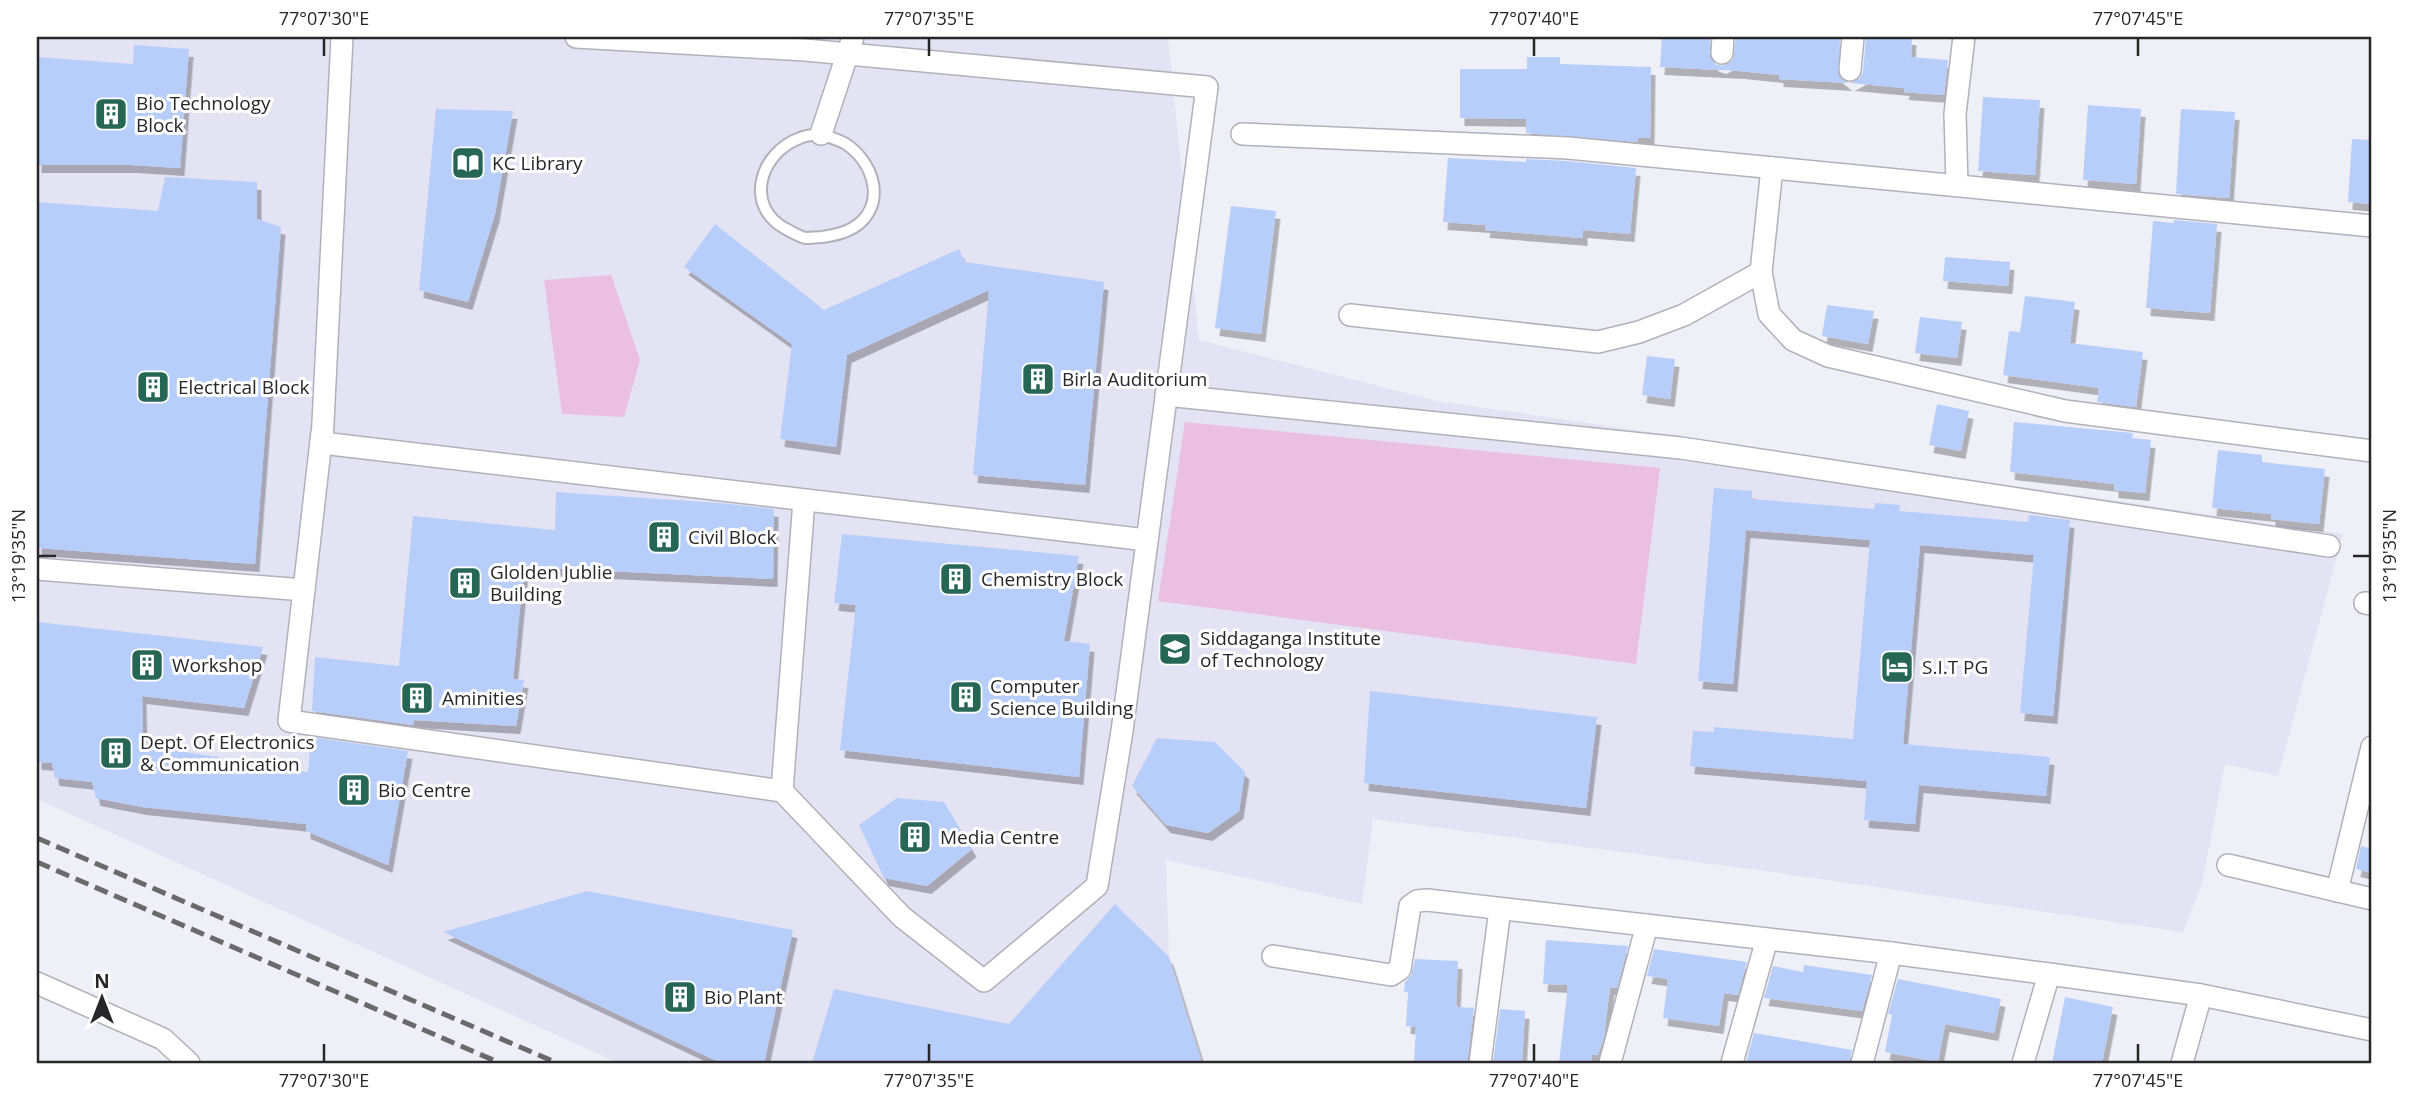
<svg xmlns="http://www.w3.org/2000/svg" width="2409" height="1100" font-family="'Open Sans',sans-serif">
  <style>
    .built { fill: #e4e3f3 }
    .green { fill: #ebbfe0 }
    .building { fill: #b8cefa; filter: url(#shadow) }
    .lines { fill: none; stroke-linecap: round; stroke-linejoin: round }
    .service-casing { stroke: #b2b1b9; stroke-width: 14 }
    .minor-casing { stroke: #b2b1b9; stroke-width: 24 }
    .service { stroke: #fff; stroke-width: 10 }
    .minor { stroke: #fff; stroke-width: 21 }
    .rail { stroke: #6a6a6e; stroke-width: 5; stroke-dasharray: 14 7; stroke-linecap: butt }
    .ticks { fill: none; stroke: #27272a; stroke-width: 2.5 }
    .labels { text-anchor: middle; stroke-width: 6; stroke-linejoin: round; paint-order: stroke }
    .poi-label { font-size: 19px; fill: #27272a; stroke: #fff; text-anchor: start }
    .neatline { fill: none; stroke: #27272a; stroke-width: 2.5 }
    .ticks-label { font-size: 18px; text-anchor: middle; fill: #27272a }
  </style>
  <defs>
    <filter id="shadow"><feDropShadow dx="4.5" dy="8" stdDeviation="0" flood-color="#0004"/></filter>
  </defs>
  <rect width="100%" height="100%" fill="#efeff7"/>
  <!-- built -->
  <path class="built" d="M 37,37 L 1168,37 L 1199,340 L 1437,401 L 2343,534 L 2278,776 L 2225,764 L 2202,884 L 2183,932 L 1779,873 L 1373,819 L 1362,904 L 1166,860 L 1169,957 L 1202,1063 L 618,1063 L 37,799 Z"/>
  <!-- green -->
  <g class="green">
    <path d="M 611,275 L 640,360 L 624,417 L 562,414 L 544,280 Z"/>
    <path d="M 1185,422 L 1660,468 L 1636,664 L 1158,601 Z"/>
  </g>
  <!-- building -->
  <g class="building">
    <path d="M 1662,37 L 1710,37 L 1710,58 L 1715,64 L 1722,66 L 1733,60 L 1736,37 L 1840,37 L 1838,75 L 1848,83 L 1779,79 L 1779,75 L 1740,71 L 1660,67 Z"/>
    <path d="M 1866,37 L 1912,37 L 1911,57 L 1948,60 L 1944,95 L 1904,92 L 1905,88 L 1850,83 L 1860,78 L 1863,72 Z"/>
    <path d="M 134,45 L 189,49 L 180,168 L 132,165 L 37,165 L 37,57 L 133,64 Z"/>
    <path d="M 1527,57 L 1560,57 L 1560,64 L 1651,67 L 1650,138 L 1638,138 L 1638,142 L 1526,133 L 1526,119 L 1460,118 L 1460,69 L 1527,69 Z"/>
    <path d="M 1983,97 L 2040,100 L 2035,175 L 1978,171 Z"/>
    <path d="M 2088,105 L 2141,109 L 2136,184 L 2083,180 Z"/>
    <path d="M 436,109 L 513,111 L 495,214 L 468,302 L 419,290 Z"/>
    <path d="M 2181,109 L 2235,112 L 2229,198 L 2176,194 Z"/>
    <path d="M 2352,139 L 2372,140 L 2372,204 L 2348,202 Z"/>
    <path d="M 1448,158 L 1526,162 L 1526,159 L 1567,161 L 1636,168 L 1630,234 L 1583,230 L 1583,238 L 1485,230 L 1486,225 L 1443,222 Z"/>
    <path d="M 165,177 L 257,182 L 257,219 L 281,227 L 255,564 L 37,548 L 37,202 L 158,211 Z"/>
    <path d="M 1231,206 L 1276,211 L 1261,334 L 1215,328 Z"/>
    <path d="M 2174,220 L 2217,224 L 2210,313 L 2146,308 L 2153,221 L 2174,223 Z"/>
    <path d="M 715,224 L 824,310 L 959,249 L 965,262 L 1104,282 L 1085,485 L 973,475 L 989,290 L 847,355 L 836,447 L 780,439 L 792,344 L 684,267 Z"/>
    <path d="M 1945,257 L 2010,262 L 2008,286 L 1943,281 Z"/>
    <path d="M 2025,296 L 2075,302 L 2070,343 L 2143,352 L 2136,407 L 2097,402 L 2099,388 L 2003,375 L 2009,331 L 2020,332 Z"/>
    <path d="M 1827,305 L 1874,311 L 1868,344 L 1822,336 Z"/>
    <path d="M 1920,317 L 1962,322 L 1957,358 L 1915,353 Z"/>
    <path d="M 1647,356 L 1675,359 L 1670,399 L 1642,395 Z"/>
    <path d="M 1937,404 L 1969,411 L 1961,451 L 1929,445 Z"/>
    <path d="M 2014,422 L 2133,433 L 2132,438 L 2151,440 L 2145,493 L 2114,490 L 2114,484 L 2010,472 Z"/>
    <path d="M 2218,450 L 2262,455 L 2262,462 L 2325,469 L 2319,524 L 2271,519 L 2271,514 L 2212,508 Z"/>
    <path d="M 1714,488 L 1752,491 L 1752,499 L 1874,509 L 1875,503 L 1900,505 L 1899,511 L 2028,522 L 2029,515 L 2070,520 L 2053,716 L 2020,713 L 2034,555 L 1920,545 L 1903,744 L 2050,757 L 2046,796 L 1919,785 L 1915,824 L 1864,820 L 1867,781 L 1690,766 L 1693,731 L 1714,732 L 1714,727 L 1853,739 L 1870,540 L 1746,530 L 1733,684 L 1698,681 Z"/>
    <path d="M 556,492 L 720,503 L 774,509 L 773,579 L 524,567 L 513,679 L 524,680 L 516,726 L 414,720 L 413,725 L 312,711 L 315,657 L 399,666 L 413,516 L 555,530 Z"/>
    <path d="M 842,534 L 1079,556 L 1064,641 L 1090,644 L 1079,777 L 840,750 L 856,605 L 834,603 Z"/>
    <path d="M 37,622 L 263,647 L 244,708 L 142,696 L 143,745 L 308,772 L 311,737 L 408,751 L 388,865 L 306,831 L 306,824 L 142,807 L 96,798 L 92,782 L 55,778 L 52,763 L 37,762 Z"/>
    <path d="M 1370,691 L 1597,717 L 1586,808 L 1364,783 Z"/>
    <path d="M 1157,738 L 1215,742 L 1245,772 L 1239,811 L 1208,833 L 1166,825 L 1132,786 Z"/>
    <path d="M 897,798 L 944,802 L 972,849 L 927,886 L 884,878 L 859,825 Z"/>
    <path d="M 2361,846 L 2372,849 L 2372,873 L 2356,869 Z"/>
    <path d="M 587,891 L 793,930 L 764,1063 L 721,1063 L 443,932 Z"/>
    <path d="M 1115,904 L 1169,957 L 1202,1063 L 812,1063 L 834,989 L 1009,1024 Z"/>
    <path d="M 1546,940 L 1628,946 L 1617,988 L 1610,987 L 1604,1036 L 1598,1055 L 1592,1055 L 1592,1063 L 1559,1063 L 1568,985 L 1543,984 Z"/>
    <path d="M 1654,949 L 1747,962 L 1738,995 L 1724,993 L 1719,1026 L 1663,1018 L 1668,979 L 1647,976 Z"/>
    <path d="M 1415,959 L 1458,961 L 1456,1004 L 1458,1007 L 1474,1008 L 1467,1063 L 1414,1063 L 1416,1027 L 1406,1026 L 1408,992 L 1404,992 L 1405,982 L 1411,976 Z"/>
    <path d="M 1804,965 L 1872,975 L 1862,1011 L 1764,998 L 1773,966 L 1803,972 Z"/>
    <path d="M 1898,979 L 2001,999 L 1994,1033 L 1945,1024 L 1938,1062 L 1885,1052 L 1892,1015 L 1888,1014 Z"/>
    <path d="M 2065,997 L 2113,1007 L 2102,1063 L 2052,1063 Z"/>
    <path d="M 1500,1009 L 1525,1011 L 1522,1063 L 1493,1063 Z"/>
    <path d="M 1754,1033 L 1852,1050 L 1849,1063 L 1746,1063 Z"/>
  </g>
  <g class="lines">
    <defs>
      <path id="service" d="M 821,134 C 829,137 839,140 846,144 C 871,161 886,198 861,222 C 850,232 836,235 822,237 C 817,237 811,238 806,238 C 799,237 792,232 786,229 C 744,207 759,153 800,138 C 806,135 814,135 821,134 Z"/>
      <g id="minor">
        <path d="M 342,37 L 322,443 L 1147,540"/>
        <path d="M 576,37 L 805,50 L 1207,87 L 1122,731 L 1097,886 L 984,981 L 902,917 L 782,791 L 804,500"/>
        <path d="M 1722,53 L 1723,37"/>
        <path d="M 1850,70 L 1853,37"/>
        <path d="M 821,134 L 853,37"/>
        <path d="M 1242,134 L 1568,148 L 2372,226"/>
        <path d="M 1772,168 L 1761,272 L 1769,314 L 1793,340 L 1828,356 L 2065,411 L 2372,451"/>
        <path d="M 1957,185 L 1955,114 L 1964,37"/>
        <path d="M 1350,315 L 1598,342 L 1639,332 L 1684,315 L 1761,272"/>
        <path d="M 1166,395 L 1681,448 L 2329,546"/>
        <path d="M 322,432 L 289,721 L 782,791"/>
        <path d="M 37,569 L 304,590"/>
        <path d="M 2365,603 L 2372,604"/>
        <path d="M 2228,865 L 2372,899"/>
        <path d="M 2337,891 L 2372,747"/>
        <path d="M 1273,956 L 1391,975 L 1400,969 L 1410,906 L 1417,901 L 1427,900 L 1891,953 L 2049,974 L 2201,995 L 2372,1030"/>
        <path d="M 37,983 L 163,1039 L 189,1063"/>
        <path d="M 1480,1063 L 1500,909"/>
        <path d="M 1610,1063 L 1647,925"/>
        <path d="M 1732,1063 L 1767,939"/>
        <path d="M 1862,1063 L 1891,953"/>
        <path d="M 2023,1063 L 2049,974"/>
        <path d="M 2182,1063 L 2201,995"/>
      </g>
    </defs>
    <!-- service casing -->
    <use href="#service" class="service-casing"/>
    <!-- minor casing -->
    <use href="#minor" class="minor-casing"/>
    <!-- service -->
    <use href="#service" class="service"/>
    <!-- minor -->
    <use href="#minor" class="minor"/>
    <!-- rail -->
    <g class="rail">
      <path d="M 37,838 L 557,1063"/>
      <path d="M 37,862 L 500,1063"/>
    </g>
  </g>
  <!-- ticks -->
  <path class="ticks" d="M 324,38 L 324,56M 929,38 L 929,56M 1534,38 L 1534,56M 2138,38 L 2138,56M 38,556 L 56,556M 2353,556 L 2370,556M 324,1044 L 324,1062M 929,1044 L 929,1062M 1534,1044 L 1534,1062M 2138,1044 L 2138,1062"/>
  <!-- icons -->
  <defs>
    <symbol id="building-square" viewBox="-11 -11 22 22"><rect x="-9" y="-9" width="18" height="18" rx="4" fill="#256654" stroke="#fff"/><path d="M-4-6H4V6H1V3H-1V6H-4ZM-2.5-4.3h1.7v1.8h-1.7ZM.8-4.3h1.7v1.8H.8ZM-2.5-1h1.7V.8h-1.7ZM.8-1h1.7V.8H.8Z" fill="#fff"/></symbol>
    <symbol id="library-square" viewBox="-11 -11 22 22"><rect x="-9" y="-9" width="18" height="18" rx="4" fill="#256654" stroke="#fff"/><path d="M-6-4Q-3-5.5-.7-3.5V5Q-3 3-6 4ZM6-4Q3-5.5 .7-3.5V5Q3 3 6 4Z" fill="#fff"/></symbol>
    <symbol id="university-square" viewBox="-11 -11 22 22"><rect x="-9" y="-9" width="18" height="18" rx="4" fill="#256654" stroke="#fff"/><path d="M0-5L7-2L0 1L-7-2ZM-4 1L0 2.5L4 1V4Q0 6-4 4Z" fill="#fff"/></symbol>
    <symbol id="hotel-square" viewBox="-11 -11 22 22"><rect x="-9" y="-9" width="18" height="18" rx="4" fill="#256654" stroke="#fff"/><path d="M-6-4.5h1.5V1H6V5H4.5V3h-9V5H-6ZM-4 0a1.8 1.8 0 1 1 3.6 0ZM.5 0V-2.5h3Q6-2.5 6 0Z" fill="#fff"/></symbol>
  </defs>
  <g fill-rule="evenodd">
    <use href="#building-square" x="92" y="95" width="38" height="38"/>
    <use href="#library-square" x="449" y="144" width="38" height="38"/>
    <use href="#building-square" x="1019" y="360" width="38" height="38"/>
    <use href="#building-square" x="134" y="368" width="38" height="38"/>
    <use href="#building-square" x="645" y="518" width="38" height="38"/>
    <use href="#building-square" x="937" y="560" width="38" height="38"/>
    <use href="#building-square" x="446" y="564" width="38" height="38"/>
    <use href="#university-square" x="1156" y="630" width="38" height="38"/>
    <use href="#building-square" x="128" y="646" width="38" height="38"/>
    <use href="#hotel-square" x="1878" y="648" width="38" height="38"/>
    <use href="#building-square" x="947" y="678" width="38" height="38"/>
    <use href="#building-square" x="398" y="679" width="38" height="38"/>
    <use href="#building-square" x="97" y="734" width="38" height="38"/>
    <use href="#building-square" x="335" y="771" width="38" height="38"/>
    <use href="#building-square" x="896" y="818" width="38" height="38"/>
    <use href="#building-square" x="661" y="978" width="38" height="38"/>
  </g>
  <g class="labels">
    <!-- poi labels -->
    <g class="poi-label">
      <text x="136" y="110">Bio Technology<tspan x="136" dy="22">Block</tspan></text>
      <text x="492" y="170">KC Library</text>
      <text x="1062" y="386">Birla Auditorium</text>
      <text x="178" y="394">Electrical Block</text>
      <text x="688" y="544">Civil Block</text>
      <text x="490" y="579">Glolden Jublie<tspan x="490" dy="22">Building</tspan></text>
      <text x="981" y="586">Chemistry Block</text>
      <text x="1200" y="645">Siddaganga Institute<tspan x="1200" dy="22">of Technology</tspan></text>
      <text x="172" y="672">Workshop</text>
      <text x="1922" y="674">S.I.T PG</text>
      <text x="990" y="693">Computer<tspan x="990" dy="22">Science Building</tspan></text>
      <text x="442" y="705">Aminities</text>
      <text x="140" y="749">Dept. Of Electronics<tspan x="140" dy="22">&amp; Communication</tspan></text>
      <text x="378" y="797">Bio Centre</text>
      <text x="940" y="844">Media Centre</text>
      <text x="704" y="1004">Bio Plant</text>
    </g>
  </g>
  <!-- border -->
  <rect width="2409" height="1100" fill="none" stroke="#ffffff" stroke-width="77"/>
  <!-- north arrow -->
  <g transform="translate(102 998)" stroke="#ffffff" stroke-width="5" paint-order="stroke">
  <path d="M0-5L12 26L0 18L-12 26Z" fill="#27272a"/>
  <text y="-10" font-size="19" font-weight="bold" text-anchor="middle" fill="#27272a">N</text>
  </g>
  <rect x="38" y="38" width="2332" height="1024" class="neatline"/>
  <g class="ticks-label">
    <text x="324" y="25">77°07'30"E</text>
    <text x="929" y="25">77°07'35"E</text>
    <text x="1534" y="25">77°07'40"E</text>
    <text x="2138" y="25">77°07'45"E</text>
    <text transform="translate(19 556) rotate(-90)" y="6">13°19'35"N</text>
    <text transform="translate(2390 556) rotate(-90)" y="6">13°19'35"N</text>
    <text x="324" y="1087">77°07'30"E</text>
    <text x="929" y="1087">77°07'35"E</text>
    <text x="1534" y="1087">77°07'40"E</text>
    <text x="2138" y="1087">77°07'45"E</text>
  </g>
</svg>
